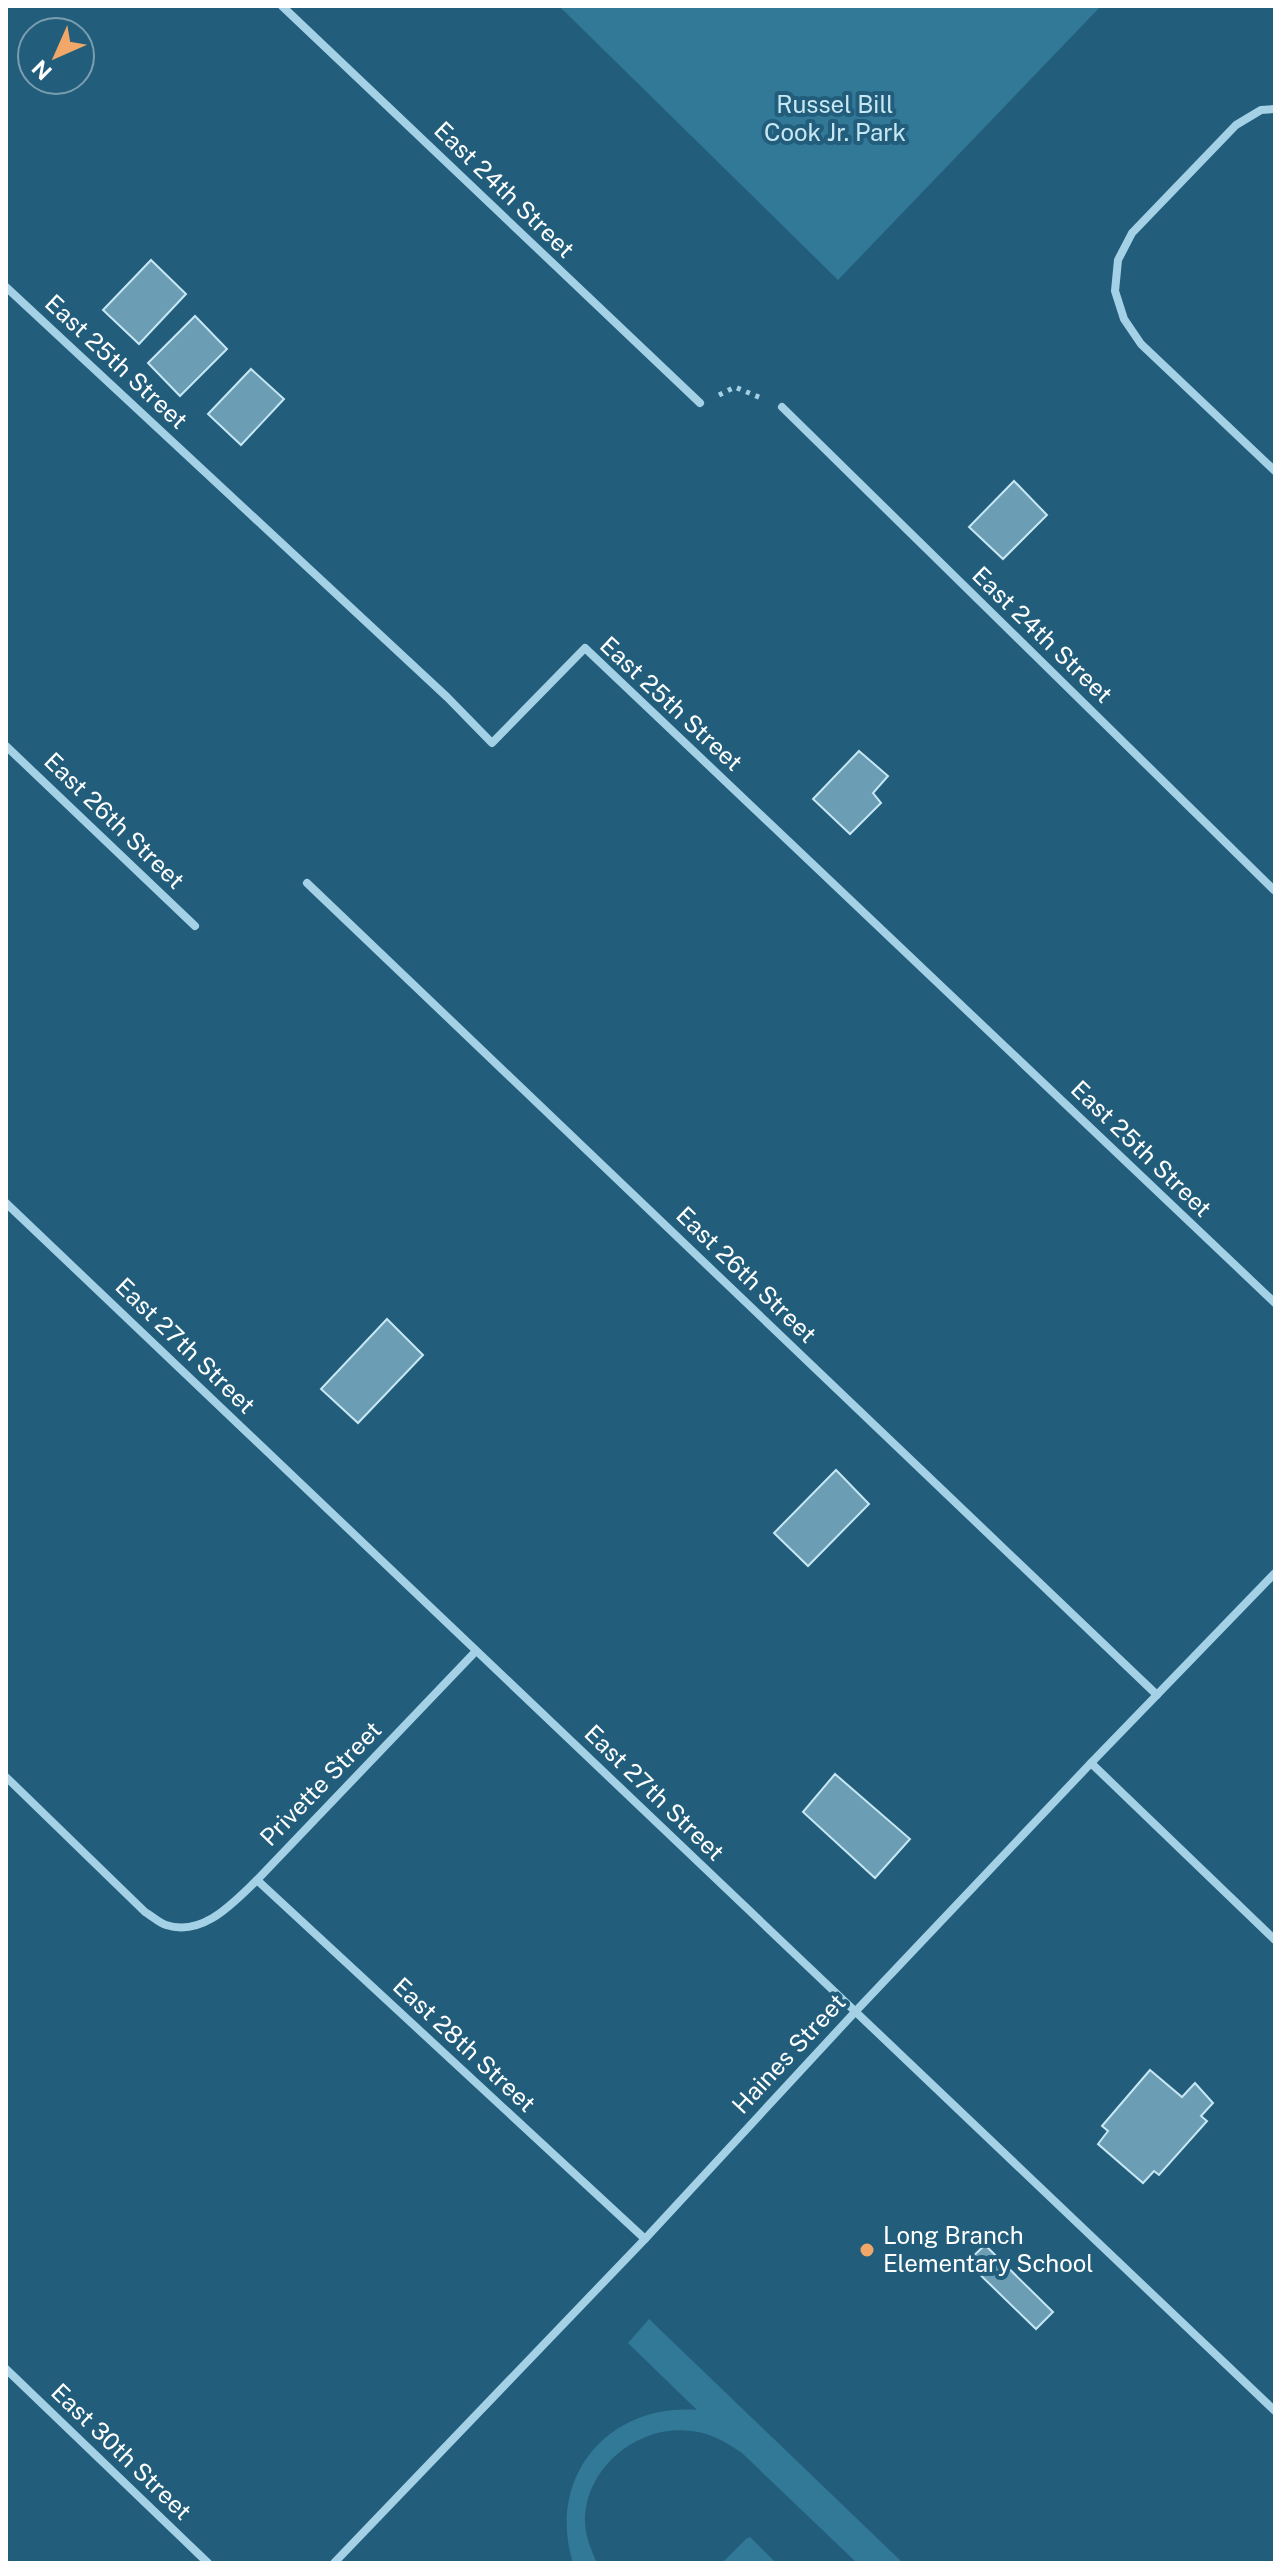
<svg xmlns="http://www.w3.org/2000/svg" width="1281" height="2569" font-family="'Public Sans',sans-serif">
  <style>
    .green { fill: #327897 }
    .building { fill: #6b9eb5; stroke: #c7e7f4; stroke-width: 2 }
    .lines { fill: none; stroke-linecap: round; stroke-linejoin: round }
    .path { stroke: #a4d1e5; stroke-width: 5; stroke-dasharray: 4 6; stroke-linecap: butt }
    .street { stroke: #a4d1e5; stroke-width: 8 }
    .poi-dot { fill: #f1a767; stroke: #225e7b; stroke-width: 3 }
    .labels { text-anchor: middle; stroke-width: 8; stroke-linejoin: round; paint-order: stroke }
    .park-label { font-size: 24px; fill: #c7e7f4; stroke: #225e7b }
    .street-label { font-size: 24px; fill: #fff; stroke: #225e7b }
    .poi-label { font-size: 24px; fill: #fff; stroke: #225e7b; text-anchor: start }
  </style>
  <rect width="100%" height="100%" fill="#225e7b"/>
  <!-- green -->
  <g class="green">
    <path d="M 559,6 L 1101,6 L 838,280 Z"/>
    <path d="M 649,2319 L 903,2563 L 857,2563 L 742,2453 C 726,2442 711,2433 691,2431 C 639,2424 585,2467 585,2521 C 585,2535 591,2550 597,2563 L 573,2563 C 546,2477 609,2403 697,2410 L 628,2343 Z"/>
    <path d="M 750,2537 L 776,2563 L 722,2563 L 746,2539 Z"/>
  </g>
  <!-- building -->
  <g class="building">
    <path d="M 151,260 L 186,294 L 139,344 L 103,310 Z"/>
    <path d="M 195,316 L 227,349 L 180,396 L 148,363 Z"/>
    <path d="M 251,369 L 284,399 L 241,445 L 208,414 Z"/>
    <path d="M 1014,481 L 1047,515 L 1003,559 L 969,527 Z"/>
    <path d="M 859,751 L 888,776 L 873,793 L 881,803 L 850,834 L 813,799 Z"/>
    <path d="M 387,1319 L 423,1355 L 358,1423 L 321,1389 Z"/>
    <path d="M 836,1470 L 869,1504 L 808,1566 L 774,1533 Z"/>
    <path d="M 835,1774 L 910,1839 L 875,1878 L 803,1812 Z"/>
    <path d="M 1150,2070 L 1182,2097 L 1195,2083 L 1213,2103 L 1201,2116 L 1207,2121 L 1159,2175 L 1154,2171 L 1143,2183 L 1098,2144 L 1108,2131 L 1102,2126 Z"/>
    <path d="M 985,2245 L 1053,2312 L 1036,2329 L 967,2262 Z"/>
  </g>
  <g class="lines">
    <!-- path -->
    <path class="path" d="M 719,395 L 735,387 L 761,398"/>
    <!-- street -->
    <g class="street">
      <path d="M 282,6 L 700,403"/>
      <path d="M 1275,109 L 1261,110 L 1236,125 L 1132,233 L 1118,260 L 1115,291 L 1124,319 L 1141,344 L 1275,471"/>
      <path d="M 6,287 L 447,697 L 492,743 L 585,648 L 1275,1303"/>
      <path d="M 782,407 L 1275,891"/>
      <path d="M 6,746 L 195,926"/>
      <path d="M 307,883 L 1157,1695"/>
      <path d="M 6,1203 L 1275,2411"/>
      <path d="M 1091,1763 L 1275,1940"/>
      <path d="M 6,1777 L 145,1912 C 152,1916 159,1923 166,1925 C 203,1937 233,1903 257,1880 L 476,1651"/>
      <path d="M 257,1880 L 645,2239"/>
      <path d="M 6,2369 L 208,2563"/>
      <path d="M 334,2563 L 645,2239 L 854,2013 L 1091,1763 L 1275,1573"/>
    </g>
  </g>
  <!-- markers -->
  <circle class="poi-dot" cx="867" cy="2250" r="8"/>
  <g class="labels">
    <!-- park labels -->
    <g class="park-label">
      <text x="835" y="113">Russel Bill<tspan x="835" dy="28">Cook Jr. Park</tspan></text>
    </g>
    <!-- street labels -->
    <g class="street-label">
      <text transform="translate(504 190) rotate(44)" y="8">East 24th Street</text>
      <text transform="translate(116 362) rotate(43)" y="8">East 25th Street</text>
      <text transform="translate(1042 635) rotate(44)" y="8">East 24th Street</text>
      <text transform="translate(671 704) rotate(43)" y="8">East 25th Street</text>
      <text transform="translate(114 821) rotate(44)" y="8">East 26th Street</text>
      <text transform="translate(1141 1149) rotate(44)" y="8">East 25th Street</text>
      <text transform="translate(746 1275) rotate(44)" y="8">East 26th Street</text>
      <text transform="translate(185 1346) rotate(44)" y="8">East 27th Street</text>
      <text transform="translate(321 1784) rotate(-46)" y="8">Privette Street</text>
      <text transform="translate(654 1793) rotate(44)" y="8">East 27th Street</text>
      <text transform="translate(464 2045) rotate(43)" y="8">East 28th Street</text>
      <text transform="translate(789 2054) rotate(-47)" y="8">Haines Street</text>
      <text transform="translate(121 2452) rotate(44)" y="8">East 30th Street</text>
    </g>
    <!-- poi labels -->
    <g class="poi-label">
      <text x="883" y="2244">Long Branch<tspan x="883" dy="28">Elementary School</tspan></text>
    </g>
  </g>
  <!-- border -->
  <rect width="1281" height="2569" fill="none" stroke="#ffffff" stroke-width="16"/>
  <!-- north arrow -->
  <g transform="translate(56 56) rotate(225)"><circle r="38" fill="#225e7b" stroke="#7a9eb0" stroke-width="2"/>
  <path d="M0-6L14 30L0 20L-14 30Z" fill="#f1a767"/>
  <text y="-12" font-size="22" font-weight="bold" text-anchor="middle" fill="#ffffff">N</text>
  </g>
</svg>
